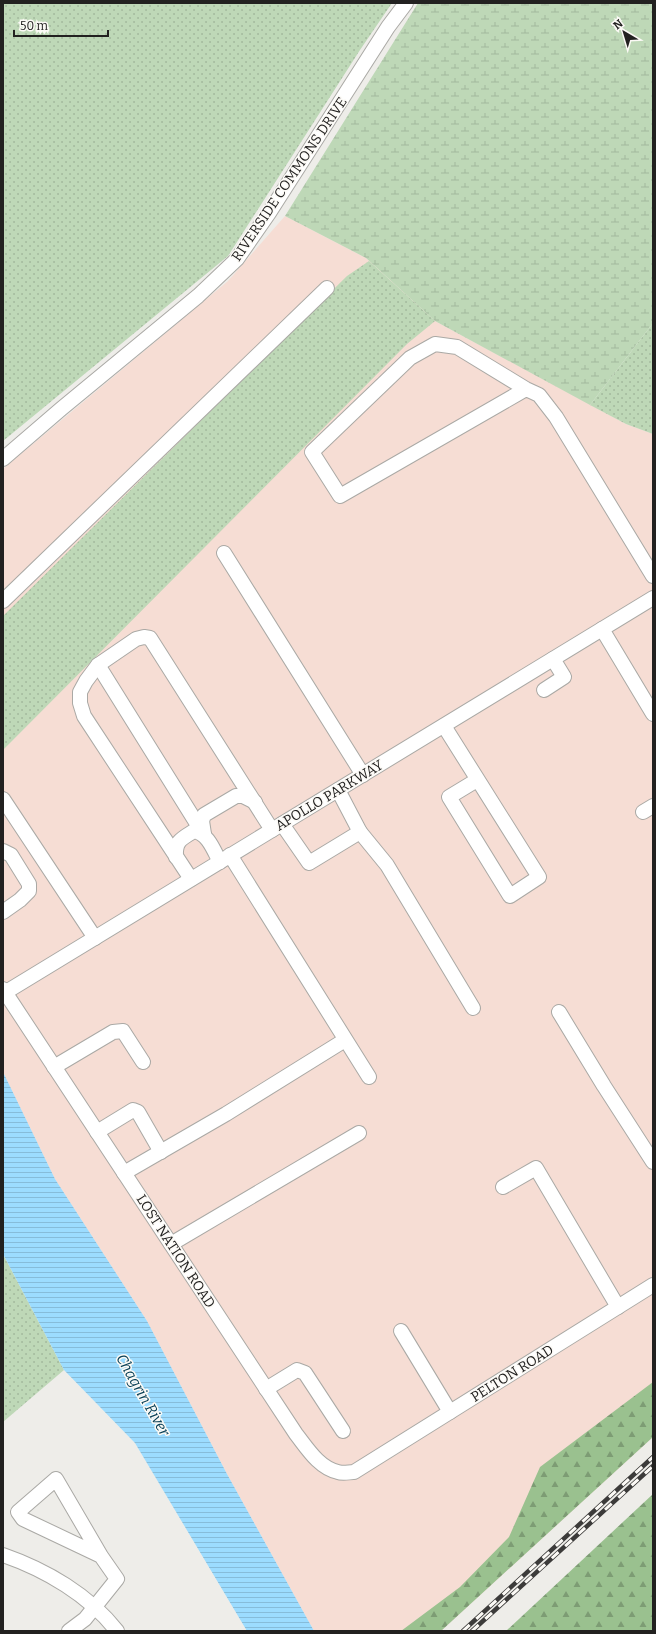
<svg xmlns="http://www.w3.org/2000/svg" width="656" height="1634" font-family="Bitter,serif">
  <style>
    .industrial { fill: #f6ddd4 }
    .grass { fill: url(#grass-dots) }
    .forest { fill: url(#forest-firs) }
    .wetland { fill: url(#wetland-marsh) }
    .water { fill: url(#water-rules) }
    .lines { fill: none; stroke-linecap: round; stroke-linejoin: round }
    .minor-casing { stroke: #aaa9a5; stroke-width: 16 }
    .minor { stroke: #fff; stroke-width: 14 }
    .rail-casing { stroke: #3c3b3a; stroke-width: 4.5 }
    .rail { stroke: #fcfaf6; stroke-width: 3; stroke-dasharray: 9; stroke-linecap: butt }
    .labels { text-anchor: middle; stroke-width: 3; stroke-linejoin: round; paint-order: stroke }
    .street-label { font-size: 14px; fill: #222120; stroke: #fcfaf6 }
    .water-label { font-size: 15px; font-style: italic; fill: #094057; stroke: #fcfaf6 }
  </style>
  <defs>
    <pattern id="grass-dots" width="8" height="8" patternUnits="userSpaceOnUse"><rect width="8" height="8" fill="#bed8b7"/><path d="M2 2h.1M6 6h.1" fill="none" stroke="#a3b99d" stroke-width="1.8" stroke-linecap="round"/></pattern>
    <pattern id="forest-firs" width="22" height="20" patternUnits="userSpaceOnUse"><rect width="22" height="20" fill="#9ac18f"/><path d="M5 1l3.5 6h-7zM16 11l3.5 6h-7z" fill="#7d9c74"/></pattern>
    <pattern id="wetland-marsh" width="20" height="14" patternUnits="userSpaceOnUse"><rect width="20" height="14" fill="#bed8b7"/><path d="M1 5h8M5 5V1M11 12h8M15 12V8" fill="none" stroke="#a3b99d"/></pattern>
    <pattern id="water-rules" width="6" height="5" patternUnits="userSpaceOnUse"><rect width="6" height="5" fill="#9cdcff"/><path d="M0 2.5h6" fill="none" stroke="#86bcda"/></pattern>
  </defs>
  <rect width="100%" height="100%" fill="#eeede9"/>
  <!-- industrial -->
  <path class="industrial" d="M 285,216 L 366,258 L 435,321 L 626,424 L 653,434 L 653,1437 L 441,1631 L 314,1631 L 227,1474 L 147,1321 L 55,1179 L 3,1072 L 3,469 L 228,281 Z"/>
  <!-- grass -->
  <g class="grass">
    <path d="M 3,3 L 392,3 L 360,50 L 228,256 L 3,441 Z"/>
    <path d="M 369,261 L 435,321 L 407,344 L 3,750 L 3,616 L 347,276 Z"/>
    <path d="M 653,323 L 653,434 L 626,424 L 590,405 Z"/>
    <path d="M 3,1254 L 64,1370 L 3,1422 Z"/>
  </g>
  <!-- forest -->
  <g class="forest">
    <path d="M 653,1382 L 653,1437 L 441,1631 L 401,1631 L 460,1587 L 509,1537 L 540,1467 Z"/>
    <path d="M 653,1494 L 653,1631 L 506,1631 Z"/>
  </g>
  <!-- wetland -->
  <path class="wetland" d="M 418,3 L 653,3 L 653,323 L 590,405 L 435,321 L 366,258 L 285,216 Z"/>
  <!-- water -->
  <path class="water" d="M 3,1072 L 55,1179 L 147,1321 L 227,1474 L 314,1631 L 247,1631 L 135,1443 L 64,1370 L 3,1254 Z"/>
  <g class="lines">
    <defs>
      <g id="minor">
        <path d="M 526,389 L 340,496 L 312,452 L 410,358 L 435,344 L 457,347 L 526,389 L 539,395 L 556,417 L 653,576"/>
        <path d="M 3,459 L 61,409 L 198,296 L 237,259 L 269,213 L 388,27 L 406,3"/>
        <path d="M 224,553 L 363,775"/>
        <path d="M 3,601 L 327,288"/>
        <path d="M 602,629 L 653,714"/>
        <path d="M 98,665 L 204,835"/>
        <path d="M 544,690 L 564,677 L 553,659"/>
        <path d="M 444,726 L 539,877 L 510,896 L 449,797 L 477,780"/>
        <path d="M 3,799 L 95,938"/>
        <path d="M 643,812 L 653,806"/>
        <path d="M 282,824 L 309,863 L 360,832 L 338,790"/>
        <path d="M 360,832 L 387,865 L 473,1008"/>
        <path d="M 204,834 L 202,821 L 204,815 L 236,796 L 243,796 L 255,802"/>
        <path d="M 3,851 L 11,855 L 29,884 L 29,891 L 20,900 L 3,912"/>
        <path d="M 230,855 L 369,1077"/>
        <path d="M 176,857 C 175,841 181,839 194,831 C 208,833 214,851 220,862"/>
        <path d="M 191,879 L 84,716 L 80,703 L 80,692 L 86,681 L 98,665 L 136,639 L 144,637 L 150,638 L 272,830"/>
        <path d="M 3,989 L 296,1434 C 307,1448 319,1468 338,1472 C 343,1474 349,1472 354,1472 L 653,1285"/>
        <path d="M 6,992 L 653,598"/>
        <path d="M 559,1012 L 604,1086 L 653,1162"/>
        <path d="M 54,1067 L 113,1032 L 123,1031 L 143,1062"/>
        <path d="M 97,1132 L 133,1110 L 138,1112 L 161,1152"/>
        <path d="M 124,1173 L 226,1114 L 345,1040"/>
        <path d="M 503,1187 L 536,1168 L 618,1307"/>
        <path d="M 171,1244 L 359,1133"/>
        <path d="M 401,1331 L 450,1412"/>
        <path d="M 266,1389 L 297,1370 L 305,1373 L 343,1431"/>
        <path d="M 3,1555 C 46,1570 89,1595 117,1631"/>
        <path d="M 69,1631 L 85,1619 L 117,1579 L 101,1556 L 56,1479 L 18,1512 L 23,1519 L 101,1556"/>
      </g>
    </defs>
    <!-- minor casing -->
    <use href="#minor" class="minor-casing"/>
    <!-- minor -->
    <use href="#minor" class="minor"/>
    <defs>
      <g id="rail">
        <path d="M 463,1631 L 653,1457"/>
        <path d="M 472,1631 L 653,1466"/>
      </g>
    </defs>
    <!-- rail casing -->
    <use href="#rail" class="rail-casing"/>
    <!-- rail -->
    <use href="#rail" class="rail"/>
  </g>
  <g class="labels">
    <!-- street labels -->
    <g class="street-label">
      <text transform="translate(289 179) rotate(-56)" y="5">RIVERSIDE COMMONS DRIVE</text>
      <text transform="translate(329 795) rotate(-31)" y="5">APOLLO PARKWAY</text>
      <text transform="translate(176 1251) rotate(57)" y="5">LOST NATION ROAD</text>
      <text transform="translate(512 1373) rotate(-32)" y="5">PELTON ROAD</text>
    </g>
    <!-- water labels -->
    <g class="water-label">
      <text transform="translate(143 1395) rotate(60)" y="5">Chagrin River</text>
    </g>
  </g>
  <!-- border -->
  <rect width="656" height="1634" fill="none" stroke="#222120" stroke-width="8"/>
  <!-- north arrow -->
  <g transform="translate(624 32) rotate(322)" stroke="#fcfaf6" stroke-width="3" paint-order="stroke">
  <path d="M0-3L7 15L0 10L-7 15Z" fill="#222120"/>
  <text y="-6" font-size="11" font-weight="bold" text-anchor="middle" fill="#222120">N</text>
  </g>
  <!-- scale -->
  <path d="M14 30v6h94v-6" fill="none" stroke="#222120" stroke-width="2"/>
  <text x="20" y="30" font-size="12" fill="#222120" stroke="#fcfaf6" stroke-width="3" paint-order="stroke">50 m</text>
</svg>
